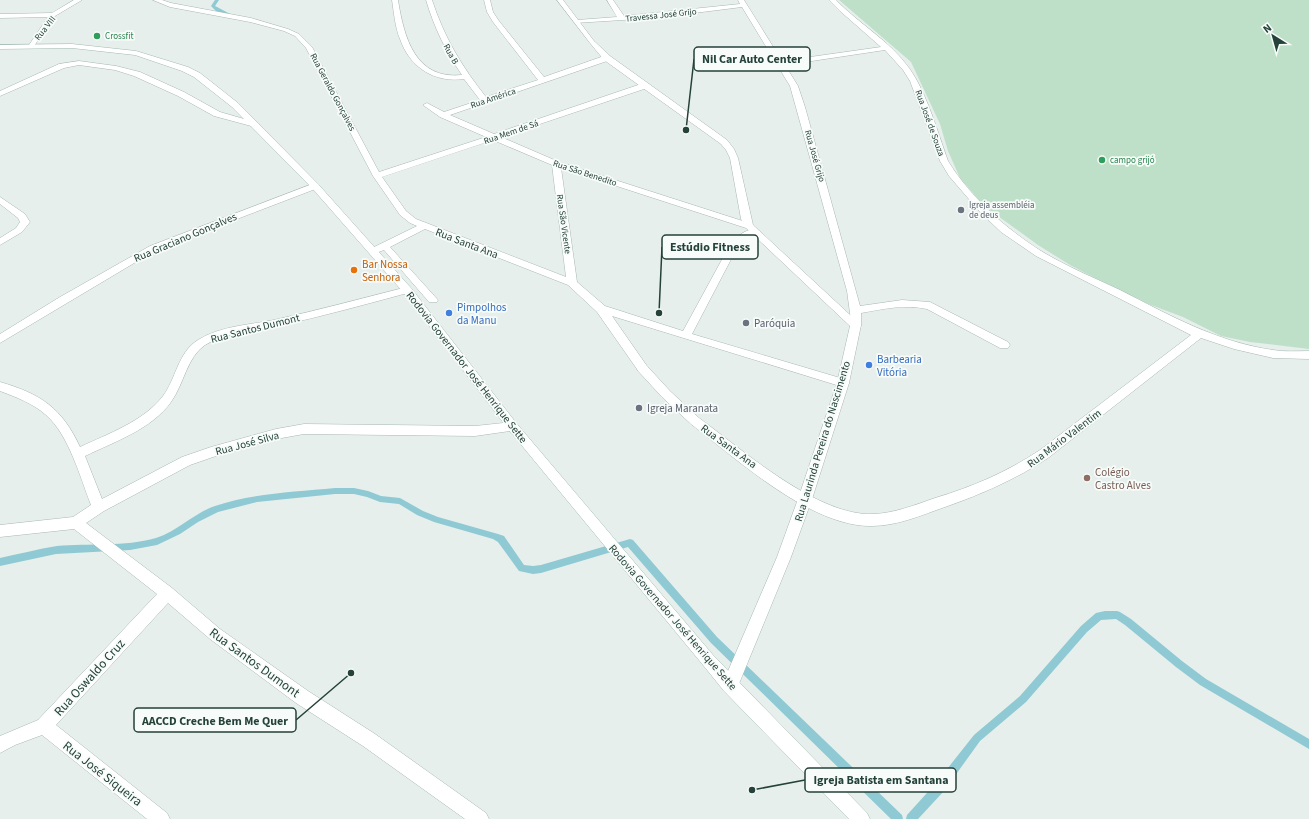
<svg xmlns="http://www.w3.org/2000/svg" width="1309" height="819" font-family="'Source Sans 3',sans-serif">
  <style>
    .green { fill: #bfe0c8 }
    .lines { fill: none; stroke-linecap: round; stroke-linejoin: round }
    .stream { fill: #8ec9d4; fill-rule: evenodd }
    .pedestrian-casing { stroke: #a8b8b2; stroke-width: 1 }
    .minor-casing { stroke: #a8b8b2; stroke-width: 1 }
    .tertiary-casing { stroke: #a8b8b2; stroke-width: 1 }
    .secondary-casing { stroke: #a4bbb3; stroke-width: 1 }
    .pedestrian { fill: #fff; fill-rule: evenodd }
    .minor { fill: #fff; fill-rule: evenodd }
    .tertiary { fill: #fff; fill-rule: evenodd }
    .secondary { fill: #fff; fill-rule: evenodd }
    .leisure-dot { fill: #2e9e5b; stroke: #f7fbf9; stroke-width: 1.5 }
    .worship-dot { fill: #6b7280; stroke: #f7fbf9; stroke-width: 1.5 }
    .food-dot { fill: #e8710a; stroke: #f7fbf9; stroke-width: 1.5 }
    .shop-dot { fill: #3f7fe0; stroke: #f7fbf9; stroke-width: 1.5 }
    .education-dot { fill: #8d6e63; stroke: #f7fbf9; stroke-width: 1.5 }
    .labels { text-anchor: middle; stroke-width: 3.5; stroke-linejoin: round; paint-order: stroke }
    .far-street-label { font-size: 9px; fill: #24423a; stroke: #f7fbf9 }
    .far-leisure-label { font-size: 9px; fill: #27864d; stroke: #f7fbf9; text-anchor: start }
    .far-worship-label { font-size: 9px; fill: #5b616d; stroke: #f7fbf9; text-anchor: start }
    .street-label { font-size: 11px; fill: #24423a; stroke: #f7fbf9 }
    .food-label { font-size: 11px; fill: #c56008; stroke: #f7fbf9; text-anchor: start }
    .shop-label { font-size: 11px; fill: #366cbe; stroke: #f7fbf9; text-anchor: start }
    .worship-label { font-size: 11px; fill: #5b616d; stroke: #f7fbf9; text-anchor: start }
    .education-label { font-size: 11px; fill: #785e54; stroke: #f7fbf9; text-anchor: start }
    .near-street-label { font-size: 13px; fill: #24423a; stroke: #f7fbf9 }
    .leader { fill: none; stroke: #24423a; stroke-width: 1.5 }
    .callout-dot { fill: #24423a; stroke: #f7fbf9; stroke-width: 1.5 }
    .callout { fill: #f7fbf9; stroke: #24423a; stroke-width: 1.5 }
    .callout-label { font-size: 12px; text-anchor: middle; font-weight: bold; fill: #24423a }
  </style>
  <rect width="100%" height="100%" fill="#e6efeb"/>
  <!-- green -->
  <path class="green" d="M 839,0 L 1309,0 L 1309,349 L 1250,342 L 1221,336 L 1183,317 L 1135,299 L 1070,265 L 1038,245 L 984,206 L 960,178 L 948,151 L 940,124 L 911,62 Z"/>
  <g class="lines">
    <!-- stream -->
    <g class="stream">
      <path d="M 215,0 L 219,0 L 215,6 L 217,7 L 232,15 L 232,17 L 230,17 L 216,11 L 211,6 Z"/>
      <path d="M 335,488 L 354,488 L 368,491 L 381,496 L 400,498 L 423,511 L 438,517 L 498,534 L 504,536 L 524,565 L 533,566 L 541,565 L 630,539 L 633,540 L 717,637 L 902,815 L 903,819 L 891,819 L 711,643 L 628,547 L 541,573 L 533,574 L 519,571 L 498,542 L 493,539 L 434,522 L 417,515 L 399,504 L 380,502 L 367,497 L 354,494 L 335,494 L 257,502 L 218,512 L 198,522 L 180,534 L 157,545 L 130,550 L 56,554 L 0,566 L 0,558 C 19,554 38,549 57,546 C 89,543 125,547 156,538 C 178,531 194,513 215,506 C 253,493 295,492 335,488 Z"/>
      <path d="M 1105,611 L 1117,611 L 1120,612 L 1131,619 L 1182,661 L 1206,679 L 1309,739 L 1309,749 L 1200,685 L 1176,667 L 1125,625 L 1116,619 L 1101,620 L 1087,632 L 1026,702 L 980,741 L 944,791 L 918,819 L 906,819 L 907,815 L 936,783 L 974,735 L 1020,696 L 1081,626 L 1096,613 Z"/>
    </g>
    <defs>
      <path id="pedestrian" d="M 643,365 L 647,366 L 670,391 L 699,418 L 701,421 L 699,424 L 695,426 L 691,424 L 662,397 L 639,372 L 637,369 L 639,366 Z"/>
      <g id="minor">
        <path d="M 74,0 L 82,0 L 55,16 L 34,46 L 32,47 L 29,45 L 48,17 L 0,18 L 0,14 L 52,13 Z"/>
        <path d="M 153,0 L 162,0 L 171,3 L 251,18 L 288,29 L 299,34 L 312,47 L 379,172 L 486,137 L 440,117 L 423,105 L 427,103 L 444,112 L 480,100 L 464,79 C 435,83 410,68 400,39 C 395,27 394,13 392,0 L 398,0 C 404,37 415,80 462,75 C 446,52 434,27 426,0 L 432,0 C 444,37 462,67 486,97 L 538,80 L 493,22 L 487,12 L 484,0 L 490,0 L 493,12 L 499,21 L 544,77 L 604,56 L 610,56 L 610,60 L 450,115 L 494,134 L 641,84 L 647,84 L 647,88 L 501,137 L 559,162 L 752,224 L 754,226 L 752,228 L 746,228 L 561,168 L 577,282 L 605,306 L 683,331 L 731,243 C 738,236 747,227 758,230 L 760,232 L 758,234 L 746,238 L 738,246 L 692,334 L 847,380 L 849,383 L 847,386 L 843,387 L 612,316 L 649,369 L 647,372 L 643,373 L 639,372 L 597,312 L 568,285 L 425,229 L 390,247 L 438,300 L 437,302 L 429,302 L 384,250 L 373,254 L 368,251 L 370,249 L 417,226 L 410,223 L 400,215 L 373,176 L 306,48 L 295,36 L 284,31 L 250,22 L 170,7 ZM 493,140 L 552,165 L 566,277 L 416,219 L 406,211 L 382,177 Z"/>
        <path d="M 607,0 L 613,0 L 624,16 L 740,4 L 738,0 L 744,0 L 782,61 L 881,47 L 840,11 L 829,0 L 836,0 C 859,24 890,41 909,68 C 926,91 938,133 948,161 C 971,198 1005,228 1041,251 C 1066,266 1094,278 1120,290 C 1169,315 1217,342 1273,350 C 1284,352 1297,351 1309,351 L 1309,359 L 1273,358 L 1234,349 L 1201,338 L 1048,458 C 1016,479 982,494 945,507 C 922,515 897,526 872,526 C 811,527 738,460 691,424 L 689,421 L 691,418 L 695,416 L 699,418 C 743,450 818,517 874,514 C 895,513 915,505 935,498 C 972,487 1007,472 1040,450 L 1191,335 L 1036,256 L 1001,232 L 980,212 L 949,176 L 940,161 L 910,81 L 903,70 L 885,50 L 785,65 L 798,86 L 805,107 L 860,306 L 902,300 L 930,302 L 1008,342 L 1010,345 L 1008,348 L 1000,348 L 927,309 C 905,304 883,309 861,313 L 861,325 L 860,328 L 852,328 L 847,291 L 790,86 L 742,7 L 654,18 L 575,23 L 575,21 L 577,20 L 617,17 Z"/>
        <path d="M 79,61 L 116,66 L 140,72 L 184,92 L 220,112 L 258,123 L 259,125 L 255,127 L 214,116 L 178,96 L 134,76 L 115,70 L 79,65 L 64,68 L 0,96 L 0,91 L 59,64 Z"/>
        <path d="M 315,183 L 318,184 L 319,186 L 318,188 L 156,250 L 0,343 L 0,334 L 60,297 L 150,246 Z"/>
        <path d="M 0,197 L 25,214 L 30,222 L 22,232 L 0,245 L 0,238 L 16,228 L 20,222 L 18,218 L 0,204 Z"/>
        <path d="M 407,287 L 411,288 L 412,290 L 411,292 C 367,304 323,316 278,326 C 255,332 226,332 205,345 C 187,357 184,384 171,402 C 152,429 114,442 85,456 L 102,499 L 182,457 L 211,447 L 276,429 L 304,424 L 475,426 L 513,422 L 517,424 L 519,427 L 517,430 L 475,436 L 304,434 L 276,439 L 213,457 L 190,465 L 104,511 L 86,523 L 172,588 L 220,629 L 308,691 L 375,734 L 486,813 L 489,819 L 465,819 L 363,746 L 296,703 L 210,639 L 168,603 L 56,725 L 167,813 L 170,819 L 147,819 L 42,735 L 15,745 L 0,753 L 0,736 L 38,720 L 157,594 L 74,529 L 0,537 L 0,525 L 73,517 L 91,505 C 80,477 69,435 46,415 C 34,404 16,397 0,391 L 0,382 C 41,394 62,408 80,447 C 108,434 144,421 163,396 C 176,379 178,352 198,340 C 220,326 249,325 274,320 C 319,310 363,298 407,287 Z"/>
      </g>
      <path id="tertiary" d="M 557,0 L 563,0 L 594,41 L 610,56 L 727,140 L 734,149 L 738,158 L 753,225 L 861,325 L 849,383 L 812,499 L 791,557 L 736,691 L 730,693 L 724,691 L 722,685 L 777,557 L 798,499 L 837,383 L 850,326 L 746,228 L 741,219 L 730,158 L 726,150 L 721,144 L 604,60 L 590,43 Z"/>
      <path id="secondary" d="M 72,44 L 136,51 L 188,67 L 200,73 L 238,103 L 318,184 L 411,288 L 517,424 L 713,655 L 736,679 L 867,813 L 870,819 L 849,819 L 724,691 L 703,665 L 509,430 L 403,292 L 312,188 L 232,107 L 194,77 L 182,71 L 135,55 L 72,48 L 0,49 L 0,45 Z"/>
    </defs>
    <!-- pedestrian casing -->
    <use href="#pedestrian" class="pedestrian-casing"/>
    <!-- minor casing -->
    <use href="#minor" class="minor-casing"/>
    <!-- tertiary casing -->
    <use href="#tertiary" class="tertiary-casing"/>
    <!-- secondary casing -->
    <use href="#secondary" class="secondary-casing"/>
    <!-- pedestrian -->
    <use href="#pedestrian" class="pedestrian"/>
    <!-- minor -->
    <use href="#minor" class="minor"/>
    <!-- tertiary -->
    <use href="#tertiary" class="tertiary"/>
    <!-- secondary -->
    <use href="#secondary" class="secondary"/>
  </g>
  <!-- markers -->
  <g class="leisure-dot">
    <circle cx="97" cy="36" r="4"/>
    <circle cx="1102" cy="160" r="4"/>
  </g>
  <g class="worship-dot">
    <circle cx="961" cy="210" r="4"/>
    <circle cx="746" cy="323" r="4"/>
    <circle cx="639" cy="408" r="4"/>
  </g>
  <circle class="food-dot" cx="354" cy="270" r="4"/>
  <g class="shop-dot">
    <circle cx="449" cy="313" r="4"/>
    <circle cx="869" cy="365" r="4"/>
  </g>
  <circle class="education-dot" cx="1087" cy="478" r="4"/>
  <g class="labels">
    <!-- far-street labels -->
    <g class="far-street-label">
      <text transform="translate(661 15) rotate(-6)" y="3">Travessa José Grijo</text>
      <text transform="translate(45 28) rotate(-52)" y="3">Rua VIII</text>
      <text transform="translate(451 54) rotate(61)" y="3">Rua B</text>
      <text transform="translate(333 92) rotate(62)" y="3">Rua Geraldo Gonçalves</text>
      <text transform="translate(493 98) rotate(-19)" y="3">Rua América</text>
      <text transform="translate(930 123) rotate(70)" y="3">Rua José de Souza</text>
      <text transform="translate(511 132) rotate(-19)" y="3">Rua Mem de Sá</text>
      <text transform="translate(815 156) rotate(74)" y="3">Rua José Grijo</text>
      <text transform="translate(585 173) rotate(18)" y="3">Rua São Benedito</text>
      <text transform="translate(564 224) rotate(82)" y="3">Rua São Vicente</text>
    </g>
    <!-- far-leisure labels -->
    <g class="far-leisure-label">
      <text x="105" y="39">Crossfit</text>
      <text x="1110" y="163">campo grijó</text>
    </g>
    <!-- far-worship labels -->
    <g class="far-worship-label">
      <text x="969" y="208">Igreja assembléia<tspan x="969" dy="10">de deus</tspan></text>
    </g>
    <!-- street labels -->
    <g class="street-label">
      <text transform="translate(185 237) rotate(-23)" y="4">Rua Graciano Gonçalves</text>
      <text transform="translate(467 243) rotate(21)" y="4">Rua Santa Ana</text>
      <text transform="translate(255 328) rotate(-14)" y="4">Rua Santos Dumont</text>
      <text transform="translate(467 367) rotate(52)" y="4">Rodovia Governador José Henrique Sette</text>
      <text transform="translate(1064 438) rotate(-37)" y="4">Rua Mário Valentim</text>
      <text transform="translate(822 441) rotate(-73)" y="4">Rua Laurinda Pereira do Nascimento</text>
      <text transform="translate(247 443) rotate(-15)" y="4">Rua José Silva</text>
      <text transform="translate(729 446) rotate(36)" y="4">Rua Santa Ana</text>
      <text transform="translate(673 617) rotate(49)" y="4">Rodovia Governador José Henrique Sette</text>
    </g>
    <!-- food labels -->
    <g class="food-label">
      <text x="362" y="268">Bar Nossa<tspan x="362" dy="13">Senhora</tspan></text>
    </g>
    <!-- shop labels -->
    <g class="shop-label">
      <text x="457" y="311">Pimpolhos<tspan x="457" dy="13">da Manu</tspan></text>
      <text x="877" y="363">Barbearia<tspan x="877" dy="13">Vitória</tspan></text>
    </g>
    <!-- worship labels -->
    <g class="worship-label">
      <text x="754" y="327">Paróquia</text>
      <text x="647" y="412">Igreja Maranata</text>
    </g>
    <!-- education labels -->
    <g class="education-label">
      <text x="1095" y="476">Colégio<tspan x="1095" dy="13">Castro Alves</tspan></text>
    </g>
    <!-- near-street labels -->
    <g class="near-street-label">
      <text transform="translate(255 662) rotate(36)" y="5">Rua Santos Dumont</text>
      <text transform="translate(89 677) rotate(-48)" y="5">Rua Oswaldo Cruz</text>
      <text transform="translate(103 773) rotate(38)" y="5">Rua José Siqueira</text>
    </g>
  </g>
  <!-- callouts -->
  <path class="leader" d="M686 130L694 59M659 313L662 247M351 673L296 720M752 790L805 780"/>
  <g class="callout-dot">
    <circle cx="686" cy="130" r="4"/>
    <circle cx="659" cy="313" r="4"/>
    <circle cx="351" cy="673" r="4"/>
    <circle cx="752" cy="790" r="4"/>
  </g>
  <g class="callout">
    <rect x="694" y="47" width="116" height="24" rx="4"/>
    <rect x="662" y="235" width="96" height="24" rx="4"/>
    <rect x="134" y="708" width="162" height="24" rx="4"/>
    <rect x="805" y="768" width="151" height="24" rx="4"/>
  </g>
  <g class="callout-label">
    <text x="752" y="63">Nil Car Auto Center</text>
    <text x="710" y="251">Estúdio Fitness</text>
    <text x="215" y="725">AACCD Creche Bem Me Quer</text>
    <text x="881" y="784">Igreja Batista em Santana</text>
  </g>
  <!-- north arrow -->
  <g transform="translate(1273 36) rotate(323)" stroke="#f7fbf9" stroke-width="3" paint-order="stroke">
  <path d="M0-3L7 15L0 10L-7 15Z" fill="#24423a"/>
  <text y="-6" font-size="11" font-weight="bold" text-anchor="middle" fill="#24423a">N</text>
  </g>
</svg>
